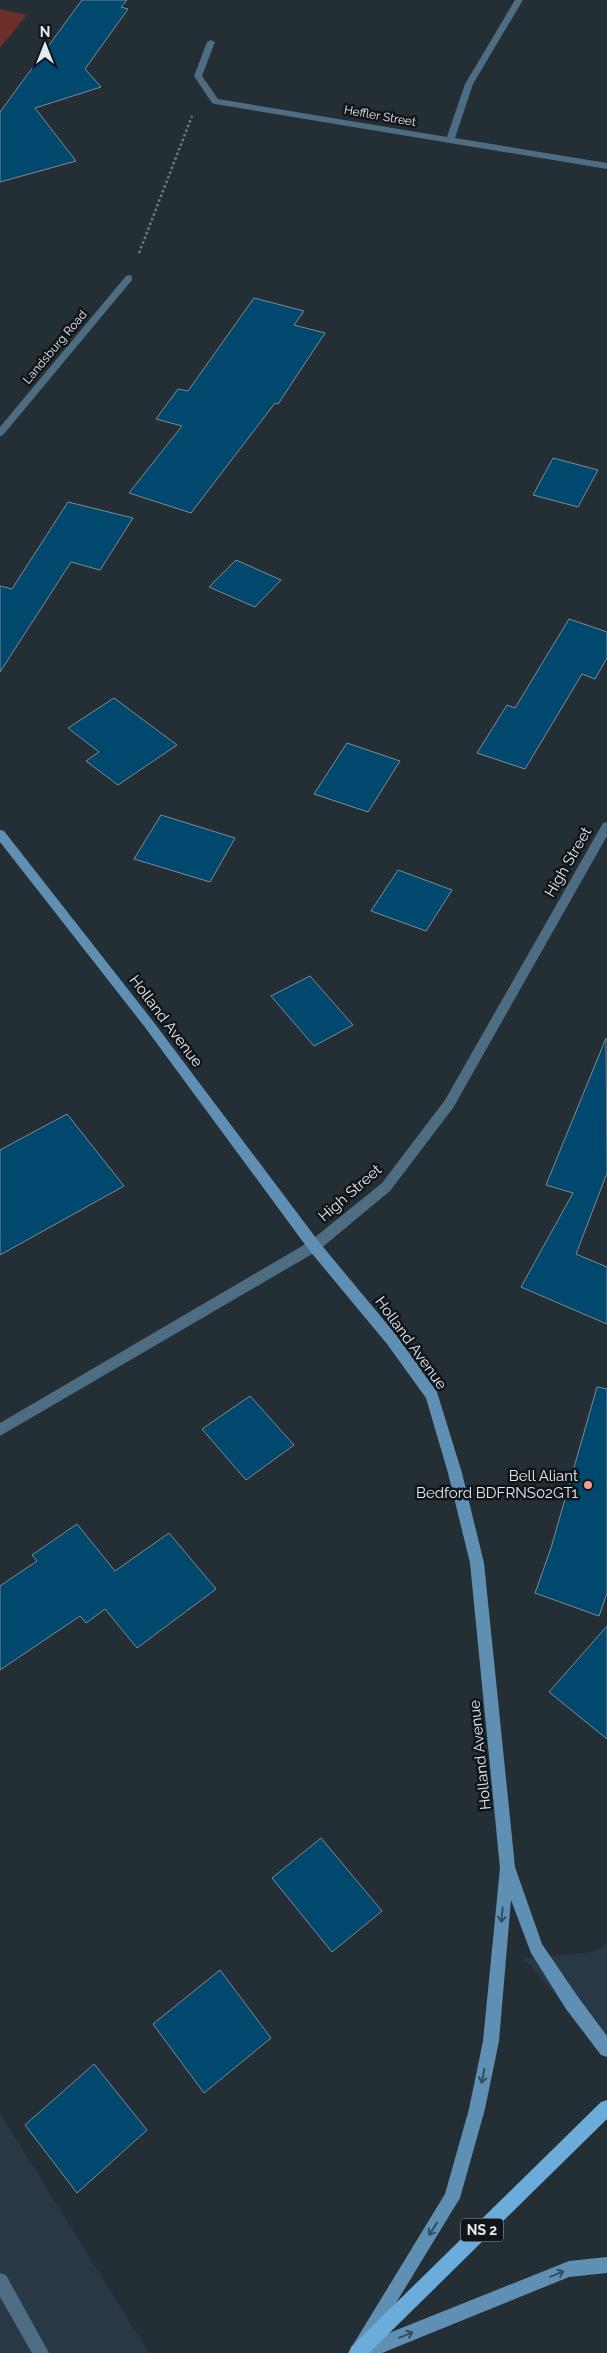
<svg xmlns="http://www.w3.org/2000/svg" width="607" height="2353" font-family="Raleway,sans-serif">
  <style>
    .built { fill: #283844 }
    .green { fill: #6c3029 }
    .building { fill: #01486e; stroke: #7f8a93 }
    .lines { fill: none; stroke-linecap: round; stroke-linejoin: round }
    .path { stroke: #70787e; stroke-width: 2.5; stroke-dasharray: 2.5 2.5; stroke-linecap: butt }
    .lane { fill: #4e6d83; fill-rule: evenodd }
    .street { fill: #4e6d83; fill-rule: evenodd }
    .secondary { fill: #5f90b4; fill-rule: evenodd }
    .primary { fill: #6bacda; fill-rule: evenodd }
    .oneway { stroke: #344c5f }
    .poi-dot { fill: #f59c90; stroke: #111519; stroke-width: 2 }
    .labels { text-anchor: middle; stroke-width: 5; stroke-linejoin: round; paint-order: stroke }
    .far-street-label { font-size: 12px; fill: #e3e9ee; stroke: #111519 }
    .shield { fill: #111519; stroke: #a4a9ae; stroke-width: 1 }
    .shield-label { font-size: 14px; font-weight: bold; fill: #e3e9ee }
    .street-label { font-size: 15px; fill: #e3e9ee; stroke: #111519 }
    .poi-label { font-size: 15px; fill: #e3e9ee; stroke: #111519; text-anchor: end }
  </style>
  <rect width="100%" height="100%" fill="#242e35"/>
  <!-- built -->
  <g class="built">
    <path d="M 607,1944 L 607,2053 L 524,1959 L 593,1952 Z"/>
    <path d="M 0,2113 L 149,2353 L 0,2353 Z"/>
  </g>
  <!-- green -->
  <path class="green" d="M 0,9 L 27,15 L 0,48 Z"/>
  <!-- building -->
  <g class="building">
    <path d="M 82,0 L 127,0 L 121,7 L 128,9 L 85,69 L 101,87 L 35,108 L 76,161 L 0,182 L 0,112 Z"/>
    <path d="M 254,298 L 304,311 L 294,325 L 325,333 L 278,404 L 275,403 L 191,513 L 129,493 L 182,426 L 156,419 L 178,389 L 188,391 Z"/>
    <path d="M 553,458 L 598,470 L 578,507 L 533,495 Z"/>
    <path d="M 68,502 L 133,518 L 100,570 L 71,562 L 0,672 L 0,586 L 12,589 Z"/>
    <path d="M 236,560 L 281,580 L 255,607 L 209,587 Z"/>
    <path d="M 569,619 L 607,632 L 607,658 L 595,679 L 582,674 L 525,769 L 477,753 L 507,705 L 515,708 Z"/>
    <path d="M 114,698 L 177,745 L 118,785 L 86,761 L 99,752 L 68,728 Z"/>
    <path d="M 347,743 L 400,761 L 368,812 L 314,794 Z"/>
    <path d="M 161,815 L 235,838 L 210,882 L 134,859 Z"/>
    <path d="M 398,870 L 452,890 L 426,931 L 371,911 Z"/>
    <path d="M 310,976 L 353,1025 L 314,1046 L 271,996 Z"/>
    <path d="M 606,1038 L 607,1173 L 576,1254 L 607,1267 L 607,1324 L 521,1287 L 573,1193 L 546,1185 Z"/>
    <path d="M 67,1114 L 124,1186 L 0,1255 L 0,1150 Z"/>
    <path d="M 597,1387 L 607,1389 L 607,1593 L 599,1616 L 535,1593 L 551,1548 Z"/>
    <path d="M 250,1396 L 294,1445 L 246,1480 L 202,1429 Z"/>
    <path d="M 77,1524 L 115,1571 L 169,1533 L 216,1589 L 137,1648 L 105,1609 L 86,1623 L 80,1616 L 0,1670 L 0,1586 L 37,1561 L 32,1555 Z"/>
    <path d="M 607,1626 L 607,1739 L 549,1692 Z"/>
    <path d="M 321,1838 L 382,1911 L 332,1952 L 272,1878 Z"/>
    <path d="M 220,1970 L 271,2038 L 204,2093 L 153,2024 Z"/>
    <path d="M 94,2064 L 147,2130 L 77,2193 L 25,2125 Z"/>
  </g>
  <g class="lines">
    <!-- path -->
    <path class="path" d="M 139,253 L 192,116"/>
    <!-- lane -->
    <path class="lane" d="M 0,2273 L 6,2275 L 49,2353 L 32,2353 L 0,2297 Z"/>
    <!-- street -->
    <g class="street">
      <path d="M 515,0 L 523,0 L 473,84 L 455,138 L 607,163 L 607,169 L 215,104 L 212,103 L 194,76 L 207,42 L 211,40 L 215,42 L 202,76 L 218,99 L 447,137 L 465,84 Z"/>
      <path d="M 129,275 L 132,276 L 132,280 L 3,435 L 0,436 L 0,427 L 126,276 Z"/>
      <path d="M 607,822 L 607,836 L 453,1108 L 390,1191 L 319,1250 L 0,1436 L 0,1423 L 309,1242 L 382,1183 L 445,1100 L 603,823 Z"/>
    </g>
    <!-- secondary -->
    <path class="secondary" d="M 0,830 L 4,831 L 152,1020 L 319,1242 L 397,1336 L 437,1392 L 462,1473 L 484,1563 L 515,1867 L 542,1944 L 578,1997 L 607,2036 L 607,2057 L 601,2055 L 566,2009 L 531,1953 L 511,1900 L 499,2041 L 485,2109 L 460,2198 L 374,2339 L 569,2261 L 607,2257 L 607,2273 L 569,2277 L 382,2353 L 348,2353 L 445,2194 L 469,2109 L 483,2041 L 500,1868 L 470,1563 L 448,1473 L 426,1398 L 387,1344 L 309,1250 L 144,1026 L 0,842 Z"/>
    <!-- primary -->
    <path class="primary" d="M 607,2100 L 607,2119 L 369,2353 L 349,2353 L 351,2347 L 601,2102 Z"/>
  </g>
  <!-- one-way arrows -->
  <defs><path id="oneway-shaft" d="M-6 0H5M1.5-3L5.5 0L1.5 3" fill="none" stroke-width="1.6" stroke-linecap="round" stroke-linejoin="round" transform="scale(1.25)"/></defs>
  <g class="oneway">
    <use href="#oneway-shaft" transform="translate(502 1915) rotate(95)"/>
    <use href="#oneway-shaft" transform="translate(483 2076) rotate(101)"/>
    <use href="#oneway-shaft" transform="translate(433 2229) rotate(122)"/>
    <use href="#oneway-shaft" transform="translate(557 2274) rotate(-22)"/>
    <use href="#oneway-shaft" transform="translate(406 2335) rotate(-22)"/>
  </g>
  <!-- markers -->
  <circle class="poi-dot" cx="588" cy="1485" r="5"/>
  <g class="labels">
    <!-- far-street labels -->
    <g class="far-street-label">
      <text transform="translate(380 116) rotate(10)" y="4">Heffler Street</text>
      <text transform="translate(55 347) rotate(-50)" y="4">Landsburg Road</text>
    </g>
    <!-- shield labels -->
    <rect class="shield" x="461" y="2218.5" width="42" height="23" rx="4"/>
    <g class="shield-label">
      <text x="482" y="2235">NS 2</text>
    </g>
    <!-- street labels -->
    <g class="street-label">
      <text transform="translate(568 862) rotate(-60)" y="5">High Street</text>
      <text transform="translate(166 1021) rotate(53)" y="5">Holland Avenue</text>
      <text transform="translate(350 1193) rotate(-41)" y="5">High Street</text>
      <text transform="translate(411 1343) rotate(54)" y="5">Holland Avenue</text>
      <text transform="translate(480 1755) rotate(-96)" y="5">Holland Avenue</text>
    </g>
    <!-- poi labels -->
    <g class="poi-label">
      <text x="578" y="1481">Bell Aliant<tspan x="578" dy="17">Bedford BDFRNS02GT1</tspan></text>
    </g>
  </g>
  <!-- north arrow -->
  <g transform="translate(45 45)" stroke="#111519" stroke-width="4" paint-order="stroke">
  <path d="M0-4L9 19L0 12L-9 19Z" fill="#e3e9ee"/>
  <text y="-8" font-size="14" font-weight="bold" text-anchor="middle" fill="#e3e9ee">N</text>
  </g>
</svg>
